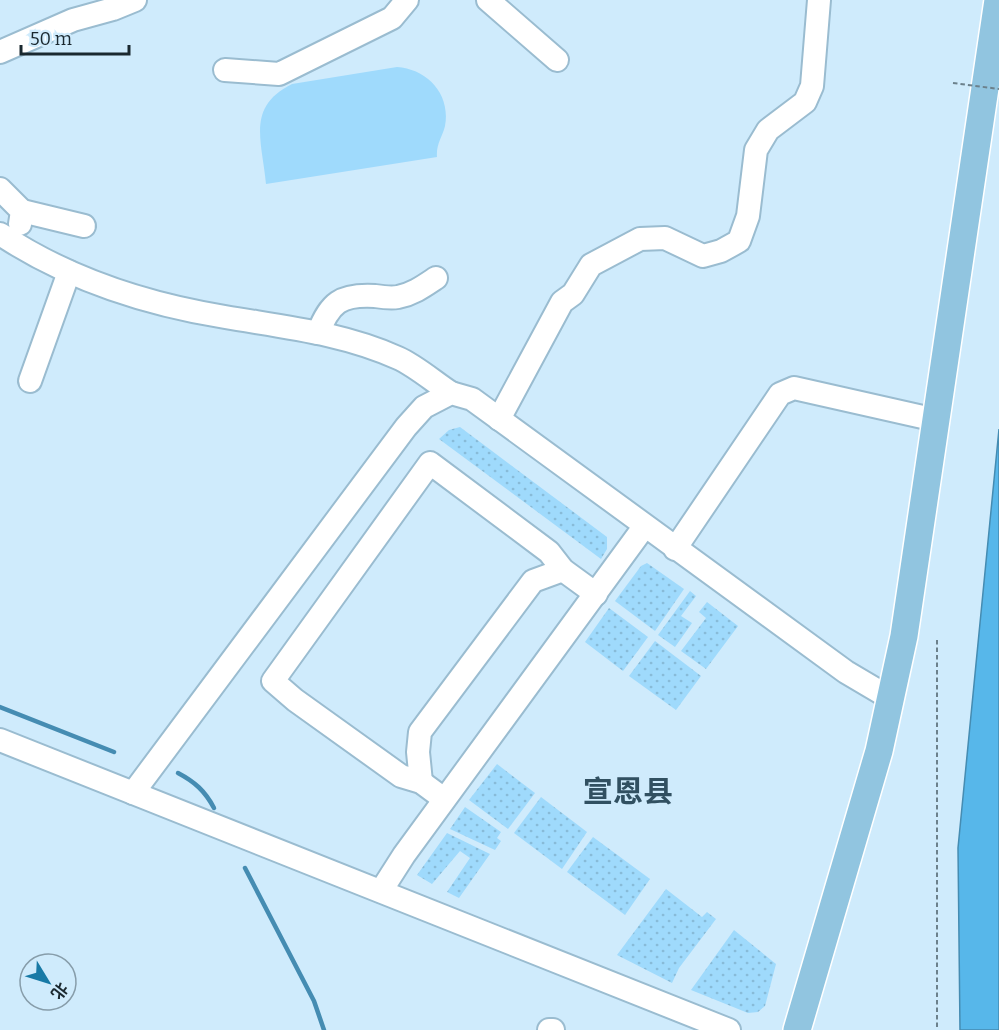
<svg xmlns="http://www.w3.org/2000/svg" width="999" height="1030" font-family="Bitter,'Noto Sans SC',serif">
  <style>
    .grass { fill: url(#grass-dots) }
    .pitch { fill: #9fdafc }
    .water { fill: #57b7ea; stroke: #458cb2; stroke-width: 1.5 }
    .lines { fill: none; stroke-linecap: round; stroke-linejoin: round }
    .stream { stroke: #458cb2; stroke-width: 4.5 }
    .minor-casing { stroke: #9abcd0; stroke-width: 26 }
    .major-casing { stroke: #fff; stroke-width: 30 }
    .path { stroke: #6c818c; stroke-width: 2; stroke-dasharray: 4.5 3; stroke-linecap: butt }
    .minor { stroke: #fff; stroke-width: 22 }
    .major { stroke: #91c5e0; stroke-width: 27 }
    .path-bridge { stroke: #6c818c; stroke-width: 2; stroke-dasharray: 4.5 3; stroke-linecap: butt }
    .labels { text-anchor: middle; stroke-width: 6; stroke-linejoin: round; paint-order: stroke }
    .town-label { font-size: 30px; font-weight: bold; fill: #315061; stroke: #cfebfc }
  </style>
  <defs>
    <pattern id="grass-dots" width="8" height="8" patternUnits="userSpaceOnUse" patternTransform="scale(1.5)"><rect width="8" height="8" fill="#9fdafc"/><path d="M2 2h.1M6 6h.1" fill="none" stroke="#88bbd8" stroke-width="1.8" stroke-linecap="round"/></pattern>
  </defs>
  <rect width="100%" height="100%" fill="#cfebfc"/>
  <!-- grass -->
  <g class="grass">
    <path d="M 460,427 L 607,537 L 607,549 L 601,559 L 439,439 L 449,430 Z"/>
    <path d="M 647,563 L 684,589 L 655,631 L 615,601 L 641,566 Z"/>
    <path d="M 690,591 L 696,596 L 681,616 L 692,623 L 675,647 L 658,635 Z"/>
    <path d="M 707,602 L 738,626 L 706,669 L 681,651 L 706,618 L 699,612 Z"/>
    <path d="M 609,608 L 648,637 L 623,671 L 585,642 Z"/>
    <path d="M 655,641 L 701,676 L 676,710 L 629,676 Z"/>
    <path d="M 497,764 L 535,793 L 508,829 L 469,800 Z"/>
    <path d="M 541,797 L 587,832 L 562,869 L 514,833 Z"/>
    <path d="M 465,807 L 501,832 L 497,838 L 501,841 L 495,850 L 450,829 Z"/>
    <path d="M 447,833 L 490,854 L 459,898 L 447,892 L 470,858 L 460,851 L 432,884 L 417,875 Z"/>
    <path d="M 593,837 L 650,879 L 625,915 L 567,872 Z"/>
    <path d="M 666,889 L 702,917 L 707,912 L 716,919 L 679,968 L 672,983 L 617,955 Z"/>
    <path d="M 734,930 L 776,964 L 765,1006 L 758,1012 L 748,1013 L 691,990 Z"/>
  </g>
  <!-- pitch -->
  <path class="pitch" d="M 397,67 C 427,69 451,94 445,126 C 442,138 436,144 437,157 L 266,184 C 262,140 246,107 292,84 Z"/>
  <!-- water -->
  <path class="water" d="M 999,429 L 999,1030 L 960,1030 L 958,848 Z"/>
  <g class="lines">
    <!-- stream -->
    <g class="stream">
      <path d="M 0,707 L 114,752"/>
      <path d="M 178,773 C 195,782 205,791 214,808"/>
      <path d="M 245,868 L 314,1001 L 324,1030"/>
    </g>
    <defs>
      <g id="minor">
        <path d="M 488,0 L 557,60"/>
        <path d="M 0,52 L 73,20 L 113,9 L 135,0"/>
        <path d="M 225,70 L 279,74 L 392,18 L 407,0"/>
        <path d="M 0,189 L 22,211 L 20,224"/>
        <path d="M 22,211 L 84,226"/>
        <path d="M 0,234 C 68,279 145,304 225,317 C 283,327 343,333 398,358 C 416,366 434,382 451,393"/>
        <path d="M 318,333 C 330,303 340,294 375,296 C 382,297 391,298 398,297 C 413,294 424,286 436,278"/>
        <path d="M 30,381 L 69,272"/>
        <path d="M 499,419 L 562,302 L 573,294 L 591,265 L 640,239 L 665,238 L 703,256 L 721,251 L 739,241 L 748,216 L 756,150 L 768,130 L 805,102 L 812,86 L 819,0"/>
        <path d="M 675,549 L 780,394 L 794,388 L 936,420"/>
        <path d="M 0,740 L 729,1030"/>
        <path d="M 421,782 L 418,752 L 420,732 L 533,581 L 563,570"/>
        <path d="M 133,793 L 406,427 L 424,407 L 451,393 L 472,399 L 846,672 L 890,698"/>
        <path d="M 444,799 L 421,782 L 401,776 L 295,700 L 273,681 L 430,463 L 549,552 L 563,570 L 596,594"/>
        <path d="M 381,891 L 404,855 L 644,527"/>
        <path d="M 549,1030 L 553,1030"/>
      </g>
      <path id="major" d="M 797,1030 L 879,751 L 904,636 L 998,0"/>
    </defs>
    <!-- minor casing -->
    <use href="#minor" class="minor-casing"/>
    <!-- major casing -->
    <use href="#major" class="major-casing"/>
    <!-- path -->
    <path class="path" d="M 937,640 L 937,1030"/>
    <!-- minor -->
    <use href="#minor" class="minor"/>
    <!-- major -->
    <use href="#major" class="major"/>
    <!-- path-bridge -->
    <path class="path-bridge" d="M 953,83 L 999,89"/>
  </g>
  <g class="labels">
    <!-- town labels -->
    <g class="town-label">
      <text x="628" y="802">宣恩县</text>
    </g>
  </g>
  <!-- north arrow -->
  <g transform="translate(48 982) rotate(128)"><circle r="28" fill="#cfebfc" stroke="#879daa" stroke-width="1.5"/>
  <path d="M0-4.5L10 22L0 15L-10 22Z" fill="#187aa6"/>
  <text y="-9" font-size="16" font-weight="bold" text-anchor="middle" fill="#1a282f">北</text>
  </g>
  <!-- scale -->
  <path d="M21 45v9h108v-9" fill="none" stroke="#1a282f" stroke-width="3"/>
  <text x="30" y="45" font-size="18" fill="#1a282f" stroke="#cfebfc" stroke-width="4.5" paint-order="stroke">50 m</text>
</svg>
